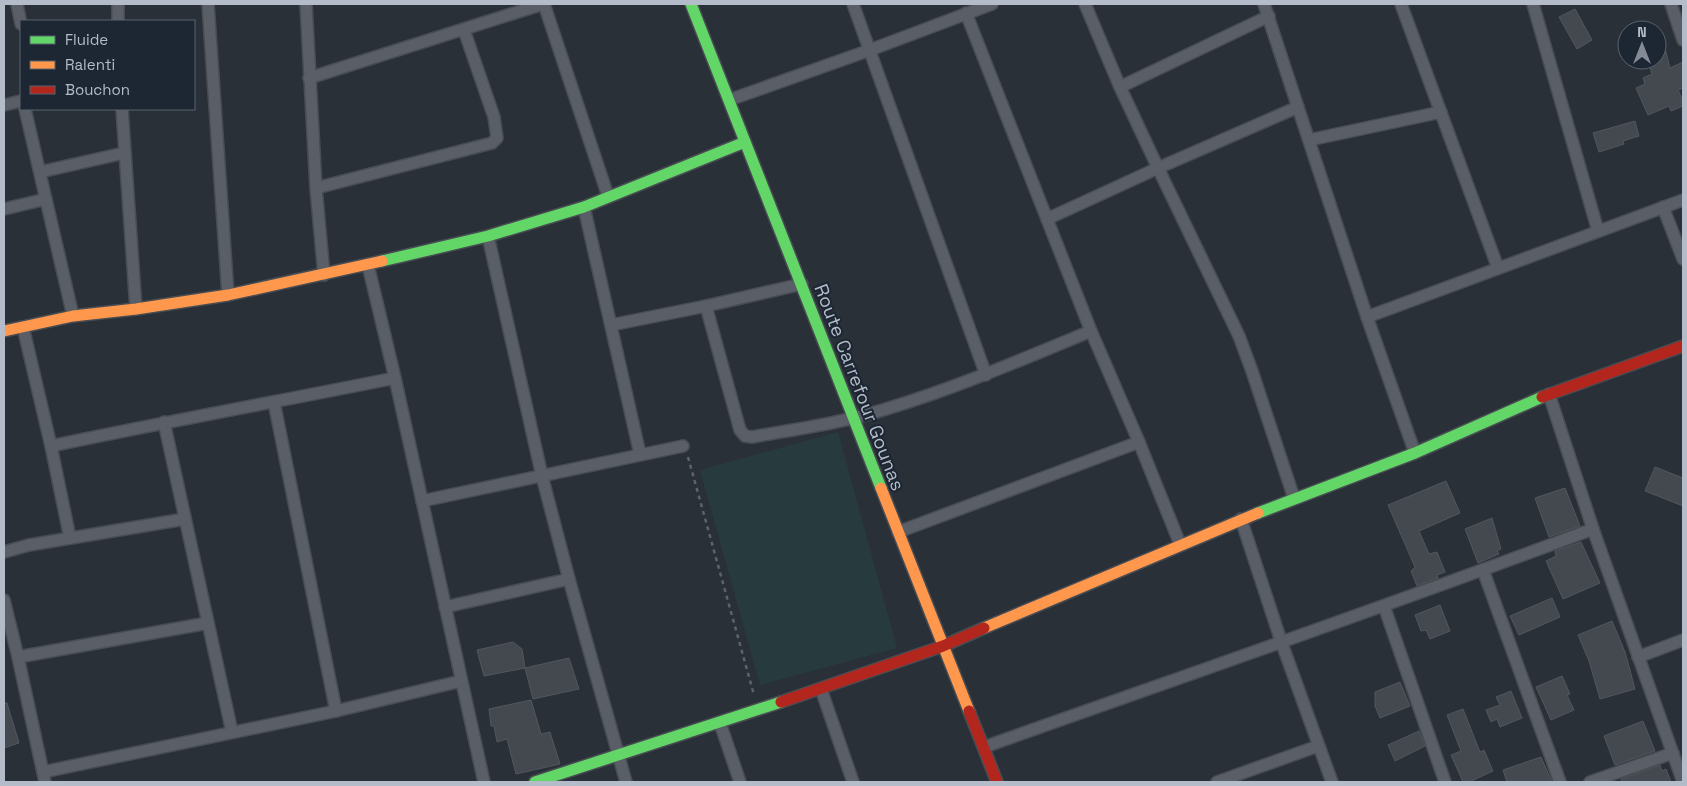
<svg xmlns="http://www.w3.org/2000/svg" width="1687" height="786" font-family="'Space Grotesk',sans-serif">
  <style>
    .green { fill: #273a3e }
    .building { fill: #444950; stroke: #52575f }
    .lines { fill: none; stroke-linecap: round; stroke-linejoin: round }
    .street-casing { stroke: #484c53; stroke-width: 14 }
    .fast-casing { stroke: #484c53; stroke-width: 14 }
    .slow-casing { stroke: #484c53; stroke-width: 14 }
    .jam-casing { stroke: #484c53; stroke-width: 14 }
    .path { stroke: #5d636a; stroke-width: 2.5; stroke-dasharray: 4 4; stroke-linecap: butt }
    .street { stroke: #5a5e66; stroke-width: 11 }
    .fast { stroke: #63d668; stroke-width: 11 }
    .slow { stroke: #ff974d; stroke-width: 11 }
    .jam { stroke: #b3261e; stroke-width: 11 }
    .labels { text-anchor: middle; stroke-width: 4; stroke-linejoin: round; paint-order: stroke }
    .street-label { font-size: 19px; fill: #b4bcc9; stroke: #1d2633 }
  </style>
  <rect width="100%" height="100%" fill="#2a3038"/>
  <!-- green -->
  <path class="green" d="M 838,432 L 897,648 L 760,685 L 700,470 Z"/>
  <!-- building -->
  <g class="building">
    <path d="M 1575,9 L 1592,40 L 1577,49 L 1559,17 Z"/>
    <path d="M 1657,33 L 1661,33 L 1670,68 L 1683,62 L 1683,88 L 1678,90 L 1683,101 L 1683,106 L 1671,111 L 1669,106 L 1648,115 L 1636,88 L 1645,84 L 1643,78 L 1652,74 L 1648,60 L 1657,60 Z"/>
    <path d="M 1635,121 L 1639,136 L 1623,141 L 1624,144 L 1599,152 L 1593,133 Z"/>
    <path d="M 1655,467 L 1683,478 L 1683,506 L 1645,491 Z"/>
    <path d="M 1446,481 L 1460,513 L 1419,531 L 1429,554 L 1437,552 L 1445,572 L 1437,575 L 1438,578 L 1417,586 L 1411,571 L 1415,567 L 1388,505 Z"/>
    <path d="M 1565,488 L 1580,526 L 1549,537 L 1535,498 Z"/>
    <path d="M 1492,518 L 1501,549 L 1497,551 L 1499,554 L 1478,563 L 1465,529 Z"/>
    <path d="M 1581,542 L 1600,583 L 1563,599 L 1546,561 L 1556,556 L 1555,551 Z"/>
    <path d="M 1552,598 L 1560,617 L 1519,635 L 1510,616 Z"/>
    <path d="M 1440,605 L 1450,631 L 1430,639 L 1426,630 L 1421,631 L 1415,615 Z"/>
    <path d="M 1612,621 L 1625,652 L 1635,689 L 1600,699 L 1589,661 L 1578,635 Z"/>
    <path d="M 513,642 L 522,649 L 525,668 L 484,676 L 477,650 Z"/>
    <path d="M 569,658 L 579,689 L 533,699 L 525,668 Z"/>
    <path d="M 1562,676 L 1570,694 L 1567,695 L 1574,710 L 1551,720 L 1536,687 Z"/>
    <path d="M 1400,682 L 1410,706 L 1380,718 L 1375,706 L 1375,692 Z"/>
    <path d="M 1511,691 L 1522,718 L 1500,727 L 1497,719 L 1491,722 L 1486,710 L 1500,705 L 1496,697 Z"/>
    <path d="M 531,700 L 541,734 L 550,732 L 560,764 L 516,774 L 507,739 L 497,742 L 494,726 L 491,726 L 489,709 Z"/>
    <path d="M 4,703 L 7,703 L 19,743 L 4,748 Z"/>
    <path d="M 1463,709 L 1480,752 L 1484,750 L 1493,771 L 1469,782 L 1463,782 L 1451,755 L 1461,751 L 1447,715 Z"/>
    <path d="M 1643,721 L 1655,751 L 1615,765 L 1604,736 Z"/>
    <path d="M 1419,731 L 1425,746 L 1395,761 L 1388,745 Z"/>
    <path d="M 1541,757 L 1552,782 L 1507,782 L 1503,770 Z"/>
    <path d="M 1660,765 L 1662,771 L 1666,769 L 1671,782 L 1622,782 L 1621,779 Z"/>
  </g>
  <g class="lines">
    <defs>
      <g id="street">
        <path d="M 17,4 L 21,24"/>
        <path d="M 118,4 L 118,21"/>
        <path d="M 208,4 L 228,295"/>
        <path d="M 306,4 L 316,188 L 324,275"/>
        <path d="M 544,4 L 608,196"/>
        <path d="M 853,4 L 986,375"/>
        <path d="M 1085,4 L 1120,87 L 1158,168 L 1239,336 L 1252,371 L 1294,498"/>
        <path d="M 1264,4 L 1367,317 L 1415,453"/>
        <path d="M 1401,4 L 1498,268"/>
        <path d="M 1533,4 L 1598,231"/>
        <path d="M 1671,4 L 1683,40"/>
        <path d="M 966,13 L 1091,331 L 1139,442 L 1180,544"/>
        <path d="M 309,78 L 543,4"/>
        <path d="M 1120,87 L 1269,16"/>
        <path d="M 729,100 L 870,50 L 992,4"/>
        <path d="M 4,105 L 21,101"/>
        <path d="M 25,109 L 73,316"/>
        <path d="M 122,109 L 136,309"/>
        <path d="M 1309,140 L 1441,112"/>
        <path d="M 40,172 L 124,153"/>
        <path d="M 316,188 L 492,143 L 497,138 L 494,117 L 464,30"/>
        <path d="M 584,207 L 640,454"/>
        <path d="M 1663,207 L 1683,259"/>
        <path d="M 4,209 L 46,199"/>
        <path d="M 1047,219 L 1158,168 L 1298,107"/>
        <path d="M 488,236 L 542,476 L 569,579 L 626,782"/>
        <path d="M 368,265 L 395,378 L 484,782"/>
        <path d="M 706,306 L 740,430 L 745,436 L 752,437 C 796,429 842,423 886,409 C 956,388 1023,359 1091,331"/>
        <path d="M 1367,317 L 1683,200"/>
        <path d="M 611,325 L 706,306 L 802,284"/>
        <path d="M 23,327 L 51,446 L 70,538"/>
        <path d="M 1549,394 L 1593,529 L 1683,782"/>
        <path d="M 274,402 L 336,711"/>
        <path d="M 164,422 L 232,732"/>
        <path d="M 51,446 C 165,422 280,401 395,378"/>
        <path d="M 422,501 L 683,446"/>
        <path d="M 1241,519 L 1281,641 L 1332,782"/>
        <path d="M 898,532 L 1139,442"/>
        <path d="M 4,552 L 29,545 L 185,519"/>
        <path d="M 1483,570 L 1560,782"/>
        <path d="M 4,600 L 18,657 L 45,782"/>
        <path d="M 1384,606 L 1445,782"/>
        <path d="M 445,607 L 569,579"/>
        <path d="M 18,657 L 208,623"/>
        <path d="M 1638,657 L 1683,640"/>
        <path d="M 821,689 L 853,782"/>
        <path d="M 720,723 L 740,782"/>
        <path d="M 984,747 C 1187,675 1391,605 1593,529"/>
        <path d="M 43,772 L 336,711 L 461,681"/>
        <path d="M 1217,782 L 1318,746"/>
        <path d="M 1590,782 L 1673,753"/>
      </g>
      <g id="fast">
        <path d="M 691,4 L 881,488"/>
        <path d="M 382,261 L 488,236 L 584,207 L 745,142"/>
        <path d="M 1258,513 L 1415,453 L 1542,397"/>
        <path d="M 535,782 L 781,702"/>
      </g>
      <g id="slow">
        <path d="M 4,331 L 73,316 L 136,309 L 228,295 L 382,261"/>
        <path d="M 881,488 L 969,711"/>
        <path d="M 984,628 L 1258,513"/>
      </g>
      <g id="jam">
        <path d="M 1542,397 L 1683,346"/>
        <path d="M 781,702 L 943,646 L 984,628"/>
        <path d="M 969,711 L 997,782"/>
      </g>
    </defs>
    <!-- street casing -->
    <use href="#street" class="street-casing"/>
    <!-- fast casing -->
    <use href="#fast" class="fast-casing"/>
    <!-- slow casing -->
    <use href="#slow" class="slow-casing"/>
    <!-- jam casing -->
    <use href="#jam" class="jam-casing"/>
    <!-- path -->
    <path class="path" d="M 688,457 L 754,695"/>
    <!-- street -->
    <use href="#street" class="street"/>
    <!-- fast -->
    <use href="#fast" class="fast"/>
    <!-- slow -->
    <use href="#slow" class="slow"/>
    <!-- jam -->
    <use href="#jam" class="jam"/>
  </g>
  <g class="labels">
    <!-- street labels -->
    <g class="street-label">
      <text transform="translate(860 387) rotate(69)" y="7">Route Carrefour Gounas</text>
    </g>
  </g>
  <!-- border -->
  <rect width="1687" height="786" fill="none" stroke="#b4bcc9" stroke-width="10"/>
  <!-- legend -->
  <rect x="20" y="20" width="175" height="90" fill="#1d2633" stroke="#59626f"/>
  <rect x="30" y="36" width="25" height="8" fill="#63d668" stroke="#59626f"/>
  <text x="65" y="45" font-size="15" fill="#b4bcc9">Fluide</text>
  <rect x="30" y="61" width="25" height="8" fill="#ff974d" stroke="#59626f"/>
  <text x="65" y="70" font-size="15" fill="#b4bcc9">Ralenti</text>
  <rect x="30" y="86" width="25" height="8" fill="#b3261e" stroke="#59626f"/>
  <text x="65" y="95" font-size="15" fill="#b4bcc9">Bouchon</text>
  <!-- north arrow -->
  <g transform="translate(1642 45)"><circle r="24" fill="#1d2633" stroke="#59626f"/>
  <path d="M0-4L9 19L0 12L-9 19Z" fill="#848b96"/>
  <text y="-8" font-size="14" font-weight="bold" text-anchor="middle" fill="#b4bcc9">N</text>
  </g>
</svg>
